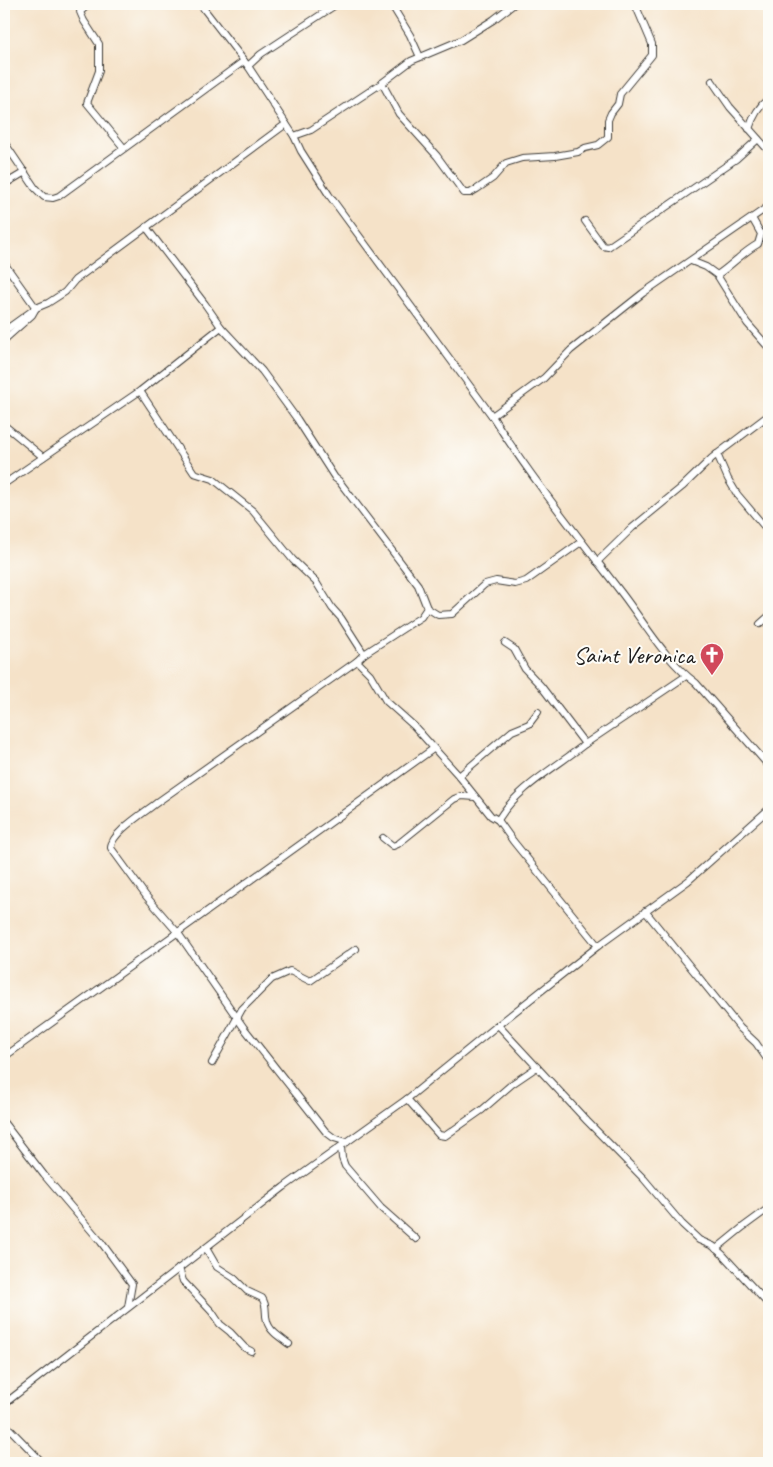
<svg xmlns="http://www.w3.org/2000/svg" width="773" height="1467" font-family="Caveat,sans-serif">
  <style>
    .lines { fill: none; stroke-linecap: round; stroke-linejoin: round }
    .street-casing { stroke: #3d3a36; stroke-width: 8 }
    .street { stroke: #fff; stroke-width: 6 }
    .labels { text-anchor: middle; stroke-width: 4; stroke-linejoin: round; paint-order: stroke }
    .poi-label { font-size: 24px; fill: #1c1c1c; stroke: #fdfcf7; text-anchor: end }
  </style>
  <rect width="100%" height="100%" fill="#fdfcf7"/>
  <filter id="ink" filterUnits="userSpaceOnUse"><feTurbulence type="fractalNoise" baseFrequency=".02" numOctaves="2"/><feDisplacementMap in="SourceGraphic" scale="10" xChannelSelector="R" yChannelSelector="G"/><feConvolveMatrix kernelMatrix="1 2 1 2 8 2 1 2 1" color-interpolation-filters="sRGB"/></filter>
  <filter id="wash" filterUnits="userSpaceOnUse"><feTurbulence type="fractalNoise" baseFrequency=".0096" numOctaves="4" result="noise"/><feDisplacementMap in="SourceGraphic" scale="20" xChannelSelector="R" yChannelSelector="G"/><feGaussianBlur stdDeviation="1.12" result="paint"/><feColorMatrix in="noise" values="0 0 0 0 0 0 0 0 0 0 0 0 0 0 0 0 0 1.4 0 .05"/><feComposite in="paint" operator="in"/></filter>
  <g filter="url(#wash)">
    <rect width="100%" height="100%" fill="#f5e2c8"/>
  </g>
  <g filter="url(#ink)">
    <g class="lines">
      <defs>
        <g id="street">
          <path d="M 89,4 L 80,12 L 84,21 L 99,44 L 99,71 L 87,103 L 124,148"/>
          <path d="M 200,4 L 248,66 L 294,136 L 301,151 L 329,195 L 492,416 C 532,479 578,536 623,595 C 645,624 666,661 696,683 L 769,766"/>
          <path d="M 391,4 L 410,35 L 420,57"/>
          <path d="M 248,66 L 261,54 L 337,4"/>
          <path d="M 712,81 L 730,107 L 769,151"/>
          <path d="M 382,83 L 399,114 L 437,156 L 464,193 L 470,193 L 477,189 L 493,178 L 506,163 L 522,158 L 555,156 L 578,152 L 585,148 L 598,145 L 608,137 L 608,120 L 611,113 L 618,104 L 620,94 L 652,55 L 652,44 L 635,4"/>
          <path d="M 749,129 C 753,116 759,106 769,98"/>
          <path d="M 294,136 L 311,130 L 382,83 L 411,61 L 461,40 L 493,20 L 514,4"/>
          <path d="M 4,142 L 35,188 L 44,197 L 53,198 L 59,196 L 244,61"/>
          <path d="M 5,184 L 25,172"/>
          <path d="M 585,221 L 603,246 L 608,247 L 736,159 L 758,139"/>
          <path d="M 146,227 L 205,304 L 221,327 L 262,371 L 297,419 L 335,478 L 339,481 L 418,585 L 427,608 L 421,617 L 364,654"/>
          <path d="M 691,261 L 706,267 L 717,275 L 747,323 L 769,348"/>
          <path d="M 4,263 L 36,308 L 32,315 L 4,340"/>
          <path d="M 717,275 C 732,265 743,252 758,244 L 761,234 L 752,218"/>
          <path d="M 4,331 L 36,308 L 48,303 L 65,292 L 75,280 L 286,124"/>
          <path d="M 140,391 L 194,473 L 213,479 L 253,511 L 293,560 L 316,582 L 332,608 L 341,618 L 364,654 L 357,661 L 370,674 L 386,701 L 414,726 L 459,776 L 491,816 L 498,820 L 513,841 L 598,946"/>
          <path d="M 492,416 L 544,378 L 571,350 L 643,293 L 769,206"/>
          <path d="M 4,425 L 43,457"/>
          <path d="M 717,454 L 728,479 L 737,494 L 769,532"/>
          <path d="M 4,484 L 140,391 L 221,327"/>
          <path d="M 597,562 L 632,528 L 682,487 L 712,458 L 769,415"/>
          <path d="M 427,608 L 438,615 L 452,614 L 485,584 L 496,581 L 515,584 L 526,581 L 581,542"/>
          <path d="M 760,624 L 769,616"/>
          <path d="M 505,643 L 514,649 L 525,669 L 541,686 L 585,744 L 686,676"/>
          <path d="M 459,776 L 512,731 L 529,724 L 538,712"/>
          <path d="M 498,820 C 518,787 555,768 585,744"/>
          <path d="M 383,838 L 393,846 L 398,844 L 454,799 L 462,796 L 475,797"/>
          <path d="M 645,911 L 740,1028 L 756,1043 L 769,1062"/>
          <path d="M 498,1025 L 587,1121 L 644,1179 L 682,1224 L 699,1240 L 713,1246 L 723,1255 L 769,1305"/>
          <path d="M 4,1057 L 433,749"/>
          <path d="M 212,1063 L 242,1009 L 272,979 L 290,971 L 310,981 L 356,949"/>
          <path d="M 407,1099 L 439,1135 L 445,1136 L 482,1110 L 512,1084 L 537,1067"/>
          <path d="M 4,1123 L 44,1175 L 101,1242 L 132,1284 L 128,1307"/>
          <path d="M 347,1142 L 334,1138 L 326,1132 L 244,1028 L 178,933 L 146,896 L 111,848 C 110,833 147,811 159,801 L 357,661"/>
          <path d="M 341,1147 L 342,1158 L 345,1166 L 381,1208 L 416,1239"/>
          <path d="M 206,1248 L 217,1267 L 234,1278 L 247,1291 L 262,1298 C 268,1307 264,1311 267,1321 C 269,1331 281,1338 289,1344"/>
          <path d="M 716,1249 L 743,1227 L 769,1208"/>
          <path d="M 179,1268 L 183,1281 L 212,1312 L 220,1324 L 230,1332 L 245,1348 L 251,1351"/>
          <path d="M 4,1404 L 284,1187 L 407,1099 L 498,1025 L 598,946 L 688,881 L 769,809"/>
          <path d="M 4,1423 L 43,1463"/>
        </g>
      </defs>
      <!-- street casing -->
      <use href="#street" class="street-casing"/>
      <!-- street -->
      <use href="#street" class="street"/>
    </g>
  </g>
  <!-- icons -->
  <defs>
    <symbol id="church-pin" viewBox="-11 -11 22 30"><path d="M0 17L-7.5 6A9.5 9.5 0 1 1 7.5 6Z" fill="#d1495b" stroke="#fdfcf7"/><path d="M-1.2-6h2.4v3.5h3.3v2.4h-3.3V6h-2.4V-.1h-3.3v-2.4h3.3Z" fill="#fff"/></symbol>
  </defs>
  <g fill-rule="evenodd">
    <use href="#church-pin" x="698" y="641" width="28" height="38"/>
  </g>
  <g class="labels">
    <!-- poi labels -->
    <g class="poi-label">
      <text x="694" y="663">Saint Veronica</text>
    </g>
  </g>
  <!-- margin -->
  <rect width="773" height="1467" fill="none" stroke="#fdfcf7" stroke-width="20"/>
</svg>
